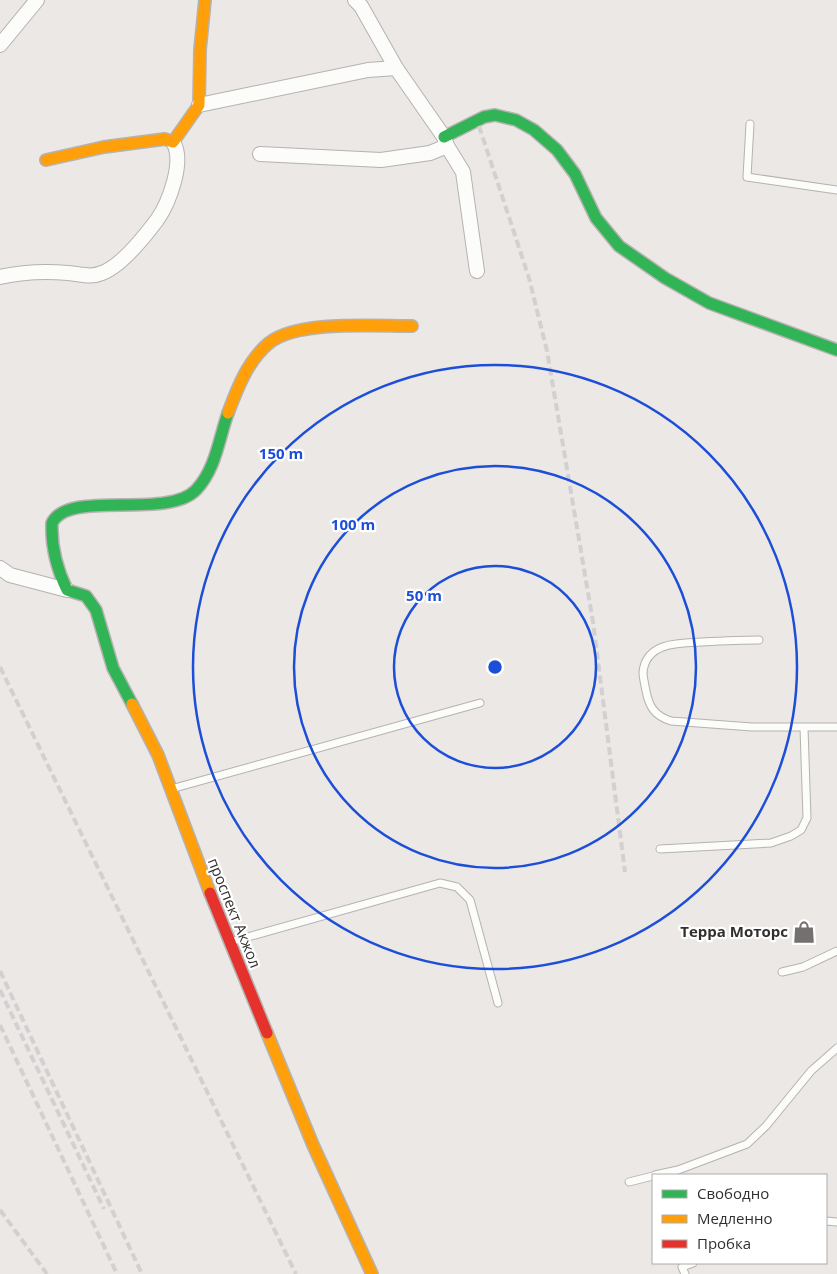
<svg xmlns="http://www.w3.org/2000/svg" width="837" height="1274" font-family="'Open Sans',sans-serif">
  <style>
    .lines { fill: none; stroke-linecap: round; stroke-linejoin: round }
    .lane-casing { stroke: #b5b2b1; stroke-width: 9 }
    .street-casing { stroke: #b5b2b1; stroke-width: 16 }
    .fast-casing { stroke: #b5b2b1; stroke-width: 14 }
    .slow-casing { stroke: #b5b2b1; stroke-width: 14 }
    .jam-casing { stroke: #b5b2b1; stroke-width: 14 }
    .lane { stroke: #fcfcfb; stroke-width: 7 }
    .street { stroke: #fcfcfb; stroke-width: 14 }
    .fast { stroke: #30b455; stroke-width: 11 }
    .slow { stroke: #ff9f0a; stroke-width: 11 }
    .jam { stroke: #e5322d; stroke-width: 11 }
    .rail { stroke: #d2d0d0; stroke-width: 4; stroke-dasharray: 8 4; stroke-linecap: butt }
    .ring { fill: none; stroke: #1d4ed8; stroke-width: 2.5 }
    .labels { text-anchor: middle; stroke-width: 4.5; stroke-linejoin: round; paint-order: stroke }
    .street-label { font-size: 15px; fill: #32302f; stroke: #fff }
    .poi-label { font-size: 15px; font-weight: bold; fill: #32302f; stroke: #fff; text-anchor: end }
    .centre { fill: #1d4ed8; stroke: #fff; stroke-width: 2.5 }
    .ring-label { font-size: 15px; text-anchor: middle; font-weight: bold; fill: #1d4ed8; stroke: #fff; stroke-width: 4.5; stroke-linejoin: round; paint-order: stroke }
  </style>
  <rect width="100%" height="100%" fill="#ebe8e6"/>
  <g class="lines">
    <defs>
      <g id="lane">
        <path d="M 750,124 L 747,177 L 837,190"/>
        <path d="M 759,640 C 740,640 721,641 702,642 C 679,643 646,642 643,672 C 643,678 645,685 646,691 C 649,707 655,716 671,721 L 752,727 L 837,727"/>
        <path d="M 171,789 L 480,703"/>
        <path d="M 660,849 L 771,843 L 791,836 L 801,830 L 807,818 L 804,728"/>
        <path d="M 230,942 L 440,883 L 457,887 L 470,900 L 498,1003"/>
        <path d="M 782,972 L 803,967 L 837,951"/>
        <path d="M 655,1175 L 678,1170 L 747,1144 L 766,1126 L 811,1071 L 837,1048"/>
        <path d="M 629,1182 L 653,1176"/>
        <path d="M 826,1221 L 837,1222"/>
        <path d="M 685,1274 L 682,1267 L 693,1263"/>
      </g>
      <g id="street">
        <path d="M 355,0 L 361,6 L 396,68 L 444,137 L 447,146 L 463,172 L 477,271"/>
        <path d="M 0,45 L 37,0"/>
        <path d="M 199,105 L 368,70 L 396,68"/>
        <path d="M 260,154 L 381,160 L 430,153 L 447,146"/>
        <path d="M 0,277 C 22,272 46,271 68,273 C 81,274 90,278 102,273 C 121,266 145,236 157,220 C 169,203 185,161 173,142"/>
        <path d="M 0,568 L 10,575 L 67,590"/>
      </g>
      <g id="fast">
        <path d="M 444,137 L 484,117 L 495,115 L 516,120 L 534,130 L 557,150 L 575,174 L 596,218 L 619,246 L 665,278 L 709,303 L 837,350"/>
        <path d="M 132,704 L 113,668 L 96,610 L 86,596 L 67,590 C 57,569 51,546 52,523 C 68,489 167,520 196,490 C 216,469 219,438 228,413"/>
      </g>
      <g id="slow">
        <path d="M 46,160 L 104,147 L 165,139 L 173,142 L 199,105 L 200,50 L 205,0"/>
        <path d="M 228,413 C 237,389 248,360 269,343 C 297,320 375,326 412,326"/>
        <path d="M 132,704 L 158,755 L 210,893"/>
        <path d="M 267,1033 L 313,1145 L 372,1274"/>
      </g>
      <path id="jam" d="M 210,893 L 267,1033"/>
    </defs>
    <!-- lane casing -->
    <use href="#lane" class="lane-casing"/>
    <!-- street casing -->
    <use href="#street" class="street-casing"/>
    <!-- fast casing -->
    <use href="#fast" class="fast-casing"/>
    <!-- slow casing -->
    <use href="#slow" class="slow-casing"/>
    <!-- jam casing -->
    <use href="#jam" class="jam-casing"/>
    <!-- lane -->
    <use href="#lane" class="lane"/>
    <!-- street -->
    <use href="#street" class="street"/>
    <!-- fast -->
    <use href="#fast" class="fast"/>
    <!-- slow -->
    <use href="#slow" class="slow"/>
    <!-- jam -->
    <use href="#jam" class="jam"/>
    <!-- rail -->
    <g class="rail">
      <path d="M 479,126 L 529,278 L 547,351 L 593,622 L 625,872"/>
      <path d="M 0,667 L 296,1274"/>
      <path d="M 0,971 L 142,1274"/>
      <path d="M 0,990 L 104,1209"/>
      <path d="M 0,1025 L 117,1274"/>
      <path d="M 0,1210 L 47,1274"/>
    </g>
  </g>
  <!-- distance rings -->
  <g class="ring">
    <circle cx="495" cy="667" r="101"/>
    <circle cx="495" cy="667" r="201"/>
    <circle cx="495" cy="667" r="302"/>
  </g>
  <!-- icons -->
  <defs>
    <symbol id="shop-bare" viewBox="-9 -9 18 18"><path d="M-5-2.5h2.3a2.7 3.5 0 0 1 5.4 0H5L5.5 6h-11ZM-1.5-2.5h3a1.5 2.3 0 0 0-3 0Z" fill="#73706f" stroke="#fff" stroke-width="2.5" paint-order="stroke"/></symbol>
  </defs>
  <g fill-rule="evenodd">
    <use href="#shop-bare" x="788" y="916" width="32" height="32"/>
  </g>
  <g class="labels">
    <!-- street labels -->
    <g class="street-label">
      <text transform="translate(234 913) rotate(68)" y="5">проспект Акжол</text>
    </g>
    <!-- poi labels -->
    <g class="poi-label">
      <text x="788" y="937">Терра Моторс</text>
    </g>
  </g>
  <circle cx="495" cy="667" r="8" class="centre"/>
  <g class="ring-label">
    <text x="281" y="459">150 m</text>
    <text x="353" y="530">100 m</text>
    <text x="424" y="601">50 m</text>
  </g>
  <!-- legend -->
  <rect x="652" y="1174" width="175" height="90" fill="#ffffff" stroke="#adacac"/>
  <rect x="662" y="1190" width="25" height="8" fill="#30b455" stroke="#adacac"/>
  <text x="697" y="1199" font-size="15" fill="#32302f">Свободно</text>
  <rect x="662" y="1215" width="25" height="8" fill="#ff9f0a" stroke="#adacac"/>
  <text x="697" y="1224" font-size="15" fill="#32302f">Медленно</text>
  <rect x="662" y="1240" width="25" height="8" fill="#e5322d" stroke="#adacac"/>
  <text x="697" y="1249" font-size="15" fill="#32302f">Пробка</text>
</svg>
